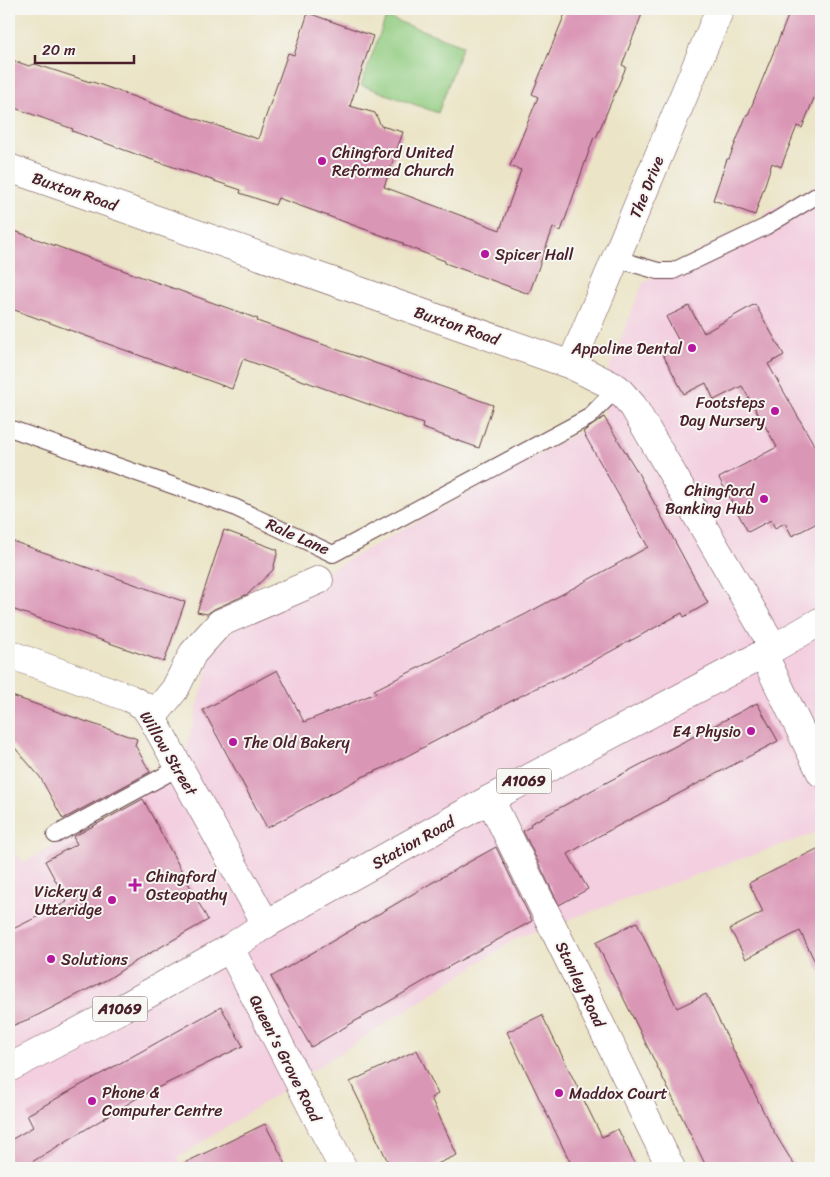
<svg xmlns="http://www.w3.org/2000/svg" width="830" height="1177" font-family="Sriracha,sans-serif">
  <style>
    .built { fill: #f3cfe0 }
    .green { fill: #91cc80; stroke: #6e7656 }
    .building { fill: #da96b5 }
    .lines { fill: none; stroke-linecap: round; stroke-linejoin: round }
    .lane-casing { stroke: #623d42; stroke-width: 18 }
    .street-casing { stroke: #623d42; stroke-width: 29 }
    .primary-casing { stroke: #623d42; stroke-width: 29 }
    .lane { stroke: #fff; stroke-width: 16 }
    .street { stroke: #fff; stroke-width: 28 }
    .primary { stroke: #fff; stroke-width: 28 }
    .poi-dot { fill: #b5179e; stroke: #f6f6f2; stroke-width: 2 }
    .labels { text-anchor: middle; stroke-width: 4; stroke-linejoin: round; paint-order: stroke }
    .shield { fill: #f6f6f2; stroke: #7e6067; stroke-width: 1 }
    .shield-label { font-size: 15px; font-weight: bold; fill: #4a1f2b }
    .poi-label { font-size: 16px; fill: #4a1f2b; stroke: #f6f6f2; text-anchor: start }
    .street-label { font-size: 16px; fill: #4a1f2b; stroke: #f6f6f2 }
  </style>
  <rect width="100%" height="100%" fill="#f6f6f2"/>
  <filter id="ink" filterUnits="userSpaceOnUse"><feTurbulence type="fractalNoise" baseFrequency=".02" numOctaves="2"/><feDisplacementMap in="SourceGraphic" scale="10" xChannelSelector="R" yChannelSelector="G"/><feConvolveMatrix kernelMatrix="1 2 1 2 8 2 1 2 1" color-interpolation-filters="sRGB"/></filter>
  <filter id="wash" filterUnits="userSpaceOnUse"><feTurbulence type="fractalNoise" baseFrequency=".0096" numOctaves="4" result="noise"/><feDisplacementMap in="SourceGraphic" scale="20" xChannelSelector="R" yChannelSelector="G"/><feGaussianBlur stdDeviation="1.12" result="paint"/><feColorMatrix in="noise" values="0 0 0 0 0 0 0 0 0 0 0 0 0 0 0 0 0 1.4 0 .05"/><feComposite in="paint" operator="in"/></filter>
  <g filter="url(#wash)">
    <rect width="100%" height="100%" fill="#ebe4c6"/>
    <!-- built -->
    <path class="built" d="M 821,182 L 821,831 L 519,937 L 178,1158 L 183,1168 L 9,1168 L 9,845 L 24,863 L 180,769 L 213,652 L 243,618 L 604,418 L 608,371 L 643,283 L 749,223 L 761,224 L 765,214 Z"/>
    <!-- green -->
    <path class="green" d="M 386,17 L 463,45 L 438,113 L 361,85 Z"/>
    <g id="blocks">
      <!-- building -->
      <g class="building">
        <path d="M 567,9 L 644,9 L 622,65 L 626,67 L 596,138 L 594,137 L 561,231 L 553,228 L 529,294 L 445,263 L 445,261 L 403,245 L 403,243 L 278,198 L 275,205 L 240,193 L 241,190 L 141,156 L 72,131 L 73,129 L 9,106 L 9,59 L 29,66 L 35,64 L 90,82 L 90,81 L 190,117 L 258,139 L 288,53 L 294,55 L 308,13 L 373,36 L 350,106 L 375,113 L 381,126 L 403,132 L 384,187 L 500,230 L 521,170 L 510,166 L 538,97 L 532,94 Z"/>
        <path d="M 791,9 L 821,9 L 821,81 L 802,128 L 797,126 L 781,167 L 772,163 L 755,215 L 713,200 L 727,159 L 729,159 L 747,114 L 748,115 Z"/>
        <path d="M 9,229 L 258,319 L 257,321 L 493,405 L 479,448 L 422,428 L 423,424 L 243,359 L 232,389 L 9,308 Z"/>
        <path d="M 755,304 L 784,355 L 768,364 L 821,457 L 821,521 L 792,536 L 785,523 L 775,528 L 771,520 L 748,532 L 719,478 L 777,447 L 742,386 L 714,400 L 706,383 L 684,394 L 662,353 L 680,343 L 666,317 L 689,306 L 704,333 Z"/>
        <path d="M 604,417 L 637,471 L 708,603 L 684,617 L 682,613 L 565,676 L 536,688 L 386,767 L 362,777 L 267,828 L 203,710 L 277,670 L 304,722 L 376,693 L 374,690 L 526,614 L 648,547 L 583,432 Z"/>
        <path d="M 224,530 L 278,550 L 273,570 L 248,594 L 214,609 L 207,614 L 197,612 Z"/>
        <path d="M 9,540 L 185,602 L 164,662 L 9,608 Z"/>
        <path d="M 9,695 L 128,736 L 130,736 L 137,739 L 135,745 L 150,772 L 63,819 L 40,777 L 9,741 Z"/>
        <path d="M 757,703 L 778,741 L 597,837 L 568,854 L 588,889 L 559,905 L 523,831 L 531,826 L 530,824 L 596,788 Z"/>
        <path d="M 143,799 L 208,920 L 131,964 L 108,979 L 34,1017 L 9,1027 L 9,931 L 67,902 L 45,861 L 77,844 L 73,837 Z"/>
        <path d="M 496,847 L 532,921 L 450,966 L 311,1047 L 271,977 L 435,881 Z"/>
        <path d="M 821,847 L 821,974 L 800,931 L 746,959 L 730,929 L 763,912 L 749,883 Z"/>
        <path d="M 637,922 L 677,1008 L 706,994 L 771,1127 L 796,1168 L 707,1168 L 596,942 Z"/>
        <path d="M 221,1007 L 243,1046 L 139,1097 L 22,1168 L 9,1168 L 9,1141 L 33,1127 L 27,1115 Z"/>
        <path d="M 542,1015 L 602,1137 L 618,1129 L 637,1168 L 573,1168 L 507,1032 Z"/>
        <path d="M 417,1050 L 438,1094 L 431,1098 L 457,1155 L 428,1168 L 391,1168 L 375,1135 L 376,1135 L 350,1082 Z"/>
        <path d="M 265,1124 L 288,1168 L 174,1168 Z"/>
      </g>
    </g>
  </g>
  <g filter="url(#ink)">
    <use href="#blocks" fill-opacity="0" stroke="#623d42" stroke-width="1"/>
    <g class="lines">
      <defs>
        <g id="lane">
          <path d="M 617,259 L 658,271 L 673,271 L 765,227 L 821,193"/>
          <path d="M 9,428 L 234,507 L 333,554 L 589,417 L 617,388"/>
          <path d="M 55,835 L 180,767"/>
        </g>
        <g id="street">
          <path d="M 9,168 L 571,365 L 617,388 L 633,406 L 774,648"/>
          <path d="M 571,365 L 720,9"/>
          <path d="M 763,653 L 821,773"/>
          <path d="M 9,654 L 129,698 L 144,706 L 152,718 L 266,924"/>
          <path d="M 152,718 L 175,689 L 193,653 L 220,623 L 319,580"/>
          <path d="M 490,799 L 671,1168"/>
          <path d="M 230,948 L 343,1168"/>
        </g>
        <path id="primary" d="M 9,1068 L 121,1009 L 230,948 L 266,924 L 490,799 L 774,648 L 821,621"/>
      </defs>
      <!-- lane casing -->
      <use href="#lane" class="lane-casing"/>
      <!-- street casing -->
      <use href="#street" class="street-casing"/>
      <!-- primary casing -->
      <use href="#primary" class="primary-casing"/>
      <!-- lane -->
      <use href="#lane" class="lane"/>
      <!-- street -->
      <use href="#street" class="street"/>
      <!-- primary -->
      <use href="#primary" class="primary"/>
    </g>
  </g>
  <!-- markers -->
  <g class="poi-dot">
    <circle cx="322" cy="161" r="5"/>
    <circle cx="485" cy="254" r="5"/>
    <circle cx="692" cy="348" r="5"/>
    <circle cx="775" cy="411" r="5"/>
    <circle cx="764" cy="499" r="5"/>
    <circle cx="751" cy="731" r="5"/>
    <circle cx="233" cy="742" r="5"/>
    <path d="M132.5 877.5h5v5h5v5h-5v5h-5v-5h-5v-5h5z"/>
    <circle cx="112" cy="900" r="5"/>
    <circle cx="51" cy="959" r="5"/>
    <circle cx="559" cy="1093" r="5"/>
    <circle cx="92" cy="1101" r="5"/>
  </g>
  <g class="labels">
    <!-- shield labels -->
    <g class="shield">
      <rect x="496.5" y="768.5" width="55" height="25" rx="4"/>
      <rect x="92.5" y="996.5" width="55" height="25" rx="4"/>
    </g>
    <g class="shield-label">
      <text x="524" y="786">A1069</text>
      <text x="120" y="1014">A1069</text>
    </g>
    <!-- poi labels -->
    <g class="poi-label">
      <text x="332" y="158">Chingford United<tspan x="332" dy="18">Reformed Church</tspan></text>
      <text x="495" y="260">Spicer Hall</text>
      <text x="682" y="354" text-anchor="end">Appoline Dental</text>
      <text x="765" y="408" text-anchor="end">Footsteps<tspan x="765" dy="18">Day Nursery</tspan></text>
      <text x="754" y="496" text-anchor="end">Chingford<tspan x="754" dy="18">Banking Hub</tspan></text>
      <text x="741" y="737" text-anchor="end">E4 Physio</text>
      <text x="243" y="748">The Old Bakery</text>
      <text x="146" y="882">Chingford<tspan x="146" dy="18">Osteopathy</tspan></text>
      <text x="102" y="897" text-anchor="end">Vickery &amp;<tspan x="102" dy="18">Utteridge</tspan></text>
      <text x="61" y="965">Solutions</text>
      <text x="102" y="1098">Phone &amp;<tspan x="102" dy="18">Computer Centre</tspan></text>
      <text x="569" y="1099">Maddox Court</text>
    </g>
    <!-- street labels -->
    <g class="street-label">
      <text transform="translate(646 187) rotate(-68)" y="6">The Drive</text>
      <text transform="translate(75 191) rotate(19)" y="6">Buxton Road</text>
      <text transform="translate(457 325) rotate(19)" y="6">Buxton Road</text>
      <text transform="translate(298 536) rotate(24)" y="6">Rale Lane</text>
      <text transform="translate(169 753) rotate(59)" y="6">Willow Street</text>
      <text transform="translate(413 842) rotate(-29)" y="6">Station Road</text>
      <text transform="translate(581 984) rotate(64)" y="6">Stanley Road</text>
      <text transform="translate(286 1058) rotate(63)" y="6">Queen's Grove Road</text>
    </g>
  </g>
  <!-- margin -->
  <rect width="830" height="1177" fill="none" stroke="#f6f6f2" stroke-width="30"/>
  <!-- scale -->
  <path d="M35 55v8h99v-8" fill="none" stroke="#4a1f2b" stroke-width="2.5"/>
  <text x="42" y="55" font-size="15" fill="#4a1f2b" stroke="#f6f6f2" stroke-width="4" paint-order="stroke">20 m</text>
</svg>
